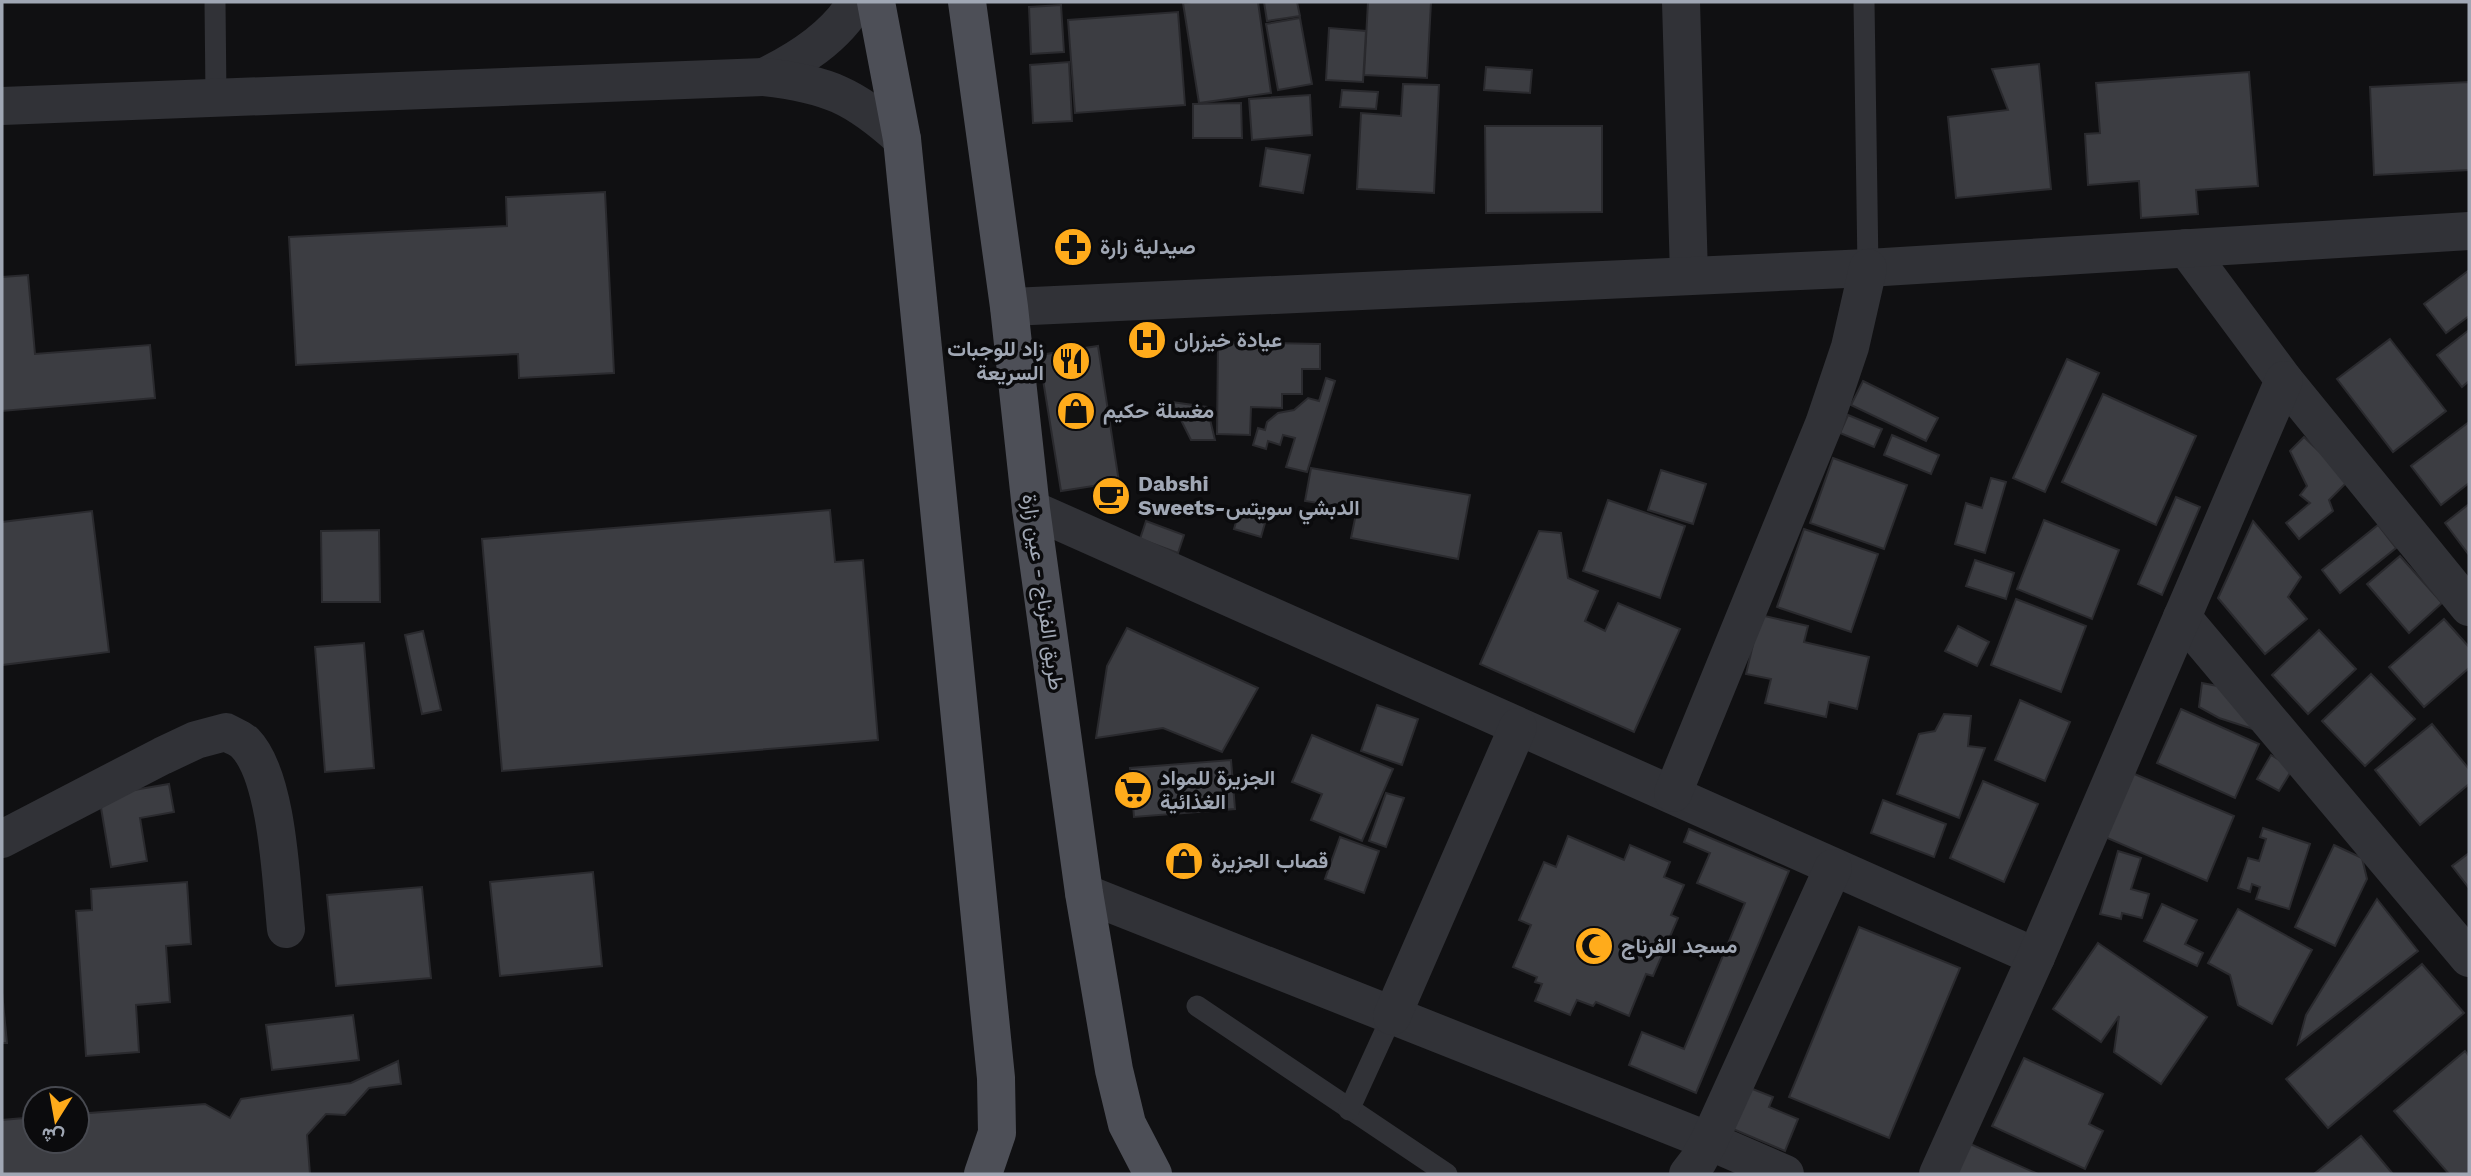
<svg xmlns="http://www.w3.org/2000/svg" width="2471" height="1176" font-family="'Work Sans',Vazirmatn,sans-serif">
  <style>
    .building { fill: #3c3d42; stroke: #2a2a2e; stroke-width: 2 }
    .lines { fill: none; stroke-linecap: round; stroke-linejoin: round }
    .service { stroke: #313237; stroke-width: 21 }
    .minor { stroke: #313237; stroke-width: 38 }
    .primary { stroke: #4d4f57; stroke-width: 38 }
    .labels { text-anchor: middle; stroke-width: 7; stroke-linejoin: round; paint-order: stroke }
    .poi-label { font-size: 21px; font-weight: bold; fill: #a0a7b4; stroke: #0b0b0d; text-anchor: start }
    .street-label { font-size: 21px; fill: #a0a7b4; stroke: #0b0b0d }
  </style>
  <rect width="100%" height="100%" fill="#101012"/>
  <!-- building -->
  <g class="building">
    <path d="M 1191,2 L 1258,2 L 1271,93 L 1199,103 L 1183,3 Z"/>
    <path d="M 1264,2 L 1297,2 L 1300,16 L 1267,21 Z"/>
    <path d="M 1368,2 L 1431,2 L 1427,78 L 1364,75 Z"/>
    <path d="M 1061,5 L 1064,52 L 1031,54 L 1029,7 Z"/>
    <path d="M 1178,12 L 1185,105 L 1075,113 L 1068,20 Z"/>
    <path d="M 1300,18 L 1312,84 L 1278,90 L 1266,24 Z"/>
    <path d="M 1329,28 L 1366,31 L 1363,82 L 1326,80 Z"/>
    <path d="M 1069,62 L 1072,121 L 1033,123 L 1030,65 Z"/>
    <path d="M 2039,64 L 2051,189 L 1956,198 L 1948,117 L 2008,110 L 1992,69 Z"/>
    <path d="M 1486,67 L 1532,70 L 1530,93 L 1484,90 Z"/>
    <path d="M 2249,72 L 2258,186 L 2196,190 L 2198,214 L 2141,218 L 2139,181 L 2088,185 L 2085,134 L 2100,133 L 2096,83 Z"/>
    <path d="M 2469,82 L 2469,170 L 2374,175 L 2370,87 Z"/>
    <path d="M 1403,84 L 1439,85 L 1434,193 L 1357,189 L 1361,113 L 1401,116 Z"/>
    <path d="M 1342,90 L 1378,92 L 1376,109 L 1340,107 Z"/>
    <path d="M 1310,95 L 1312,135 L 1252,140 L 1249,99 Z"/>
    <path d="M 1241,103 L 1242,138 L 1193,138 L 1193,104 Z"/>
    <path d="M 1485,126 L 1602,126 L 1602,212 L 1486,213 Z"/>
    <path d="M 1266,148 L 1310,155 L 1303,193 L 1260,186 Z"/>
    <path d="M 605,192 L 614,373 L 519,378 L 518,354 L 296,365 L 289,237 L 507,226 L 506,197 Z"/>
    <path d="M 2468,271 L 2469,316 L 2446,333 L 2424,304 Z"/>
    <path d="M 28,275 L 35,354 L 150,345 L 155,398 L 2,411 L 2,277 Z"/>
    <path d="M 2469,330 L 2469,381 L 2462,387 L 2437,355 Z"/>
    <path d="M 2390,339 L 2446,411 L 2393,452 L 2337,379 Z"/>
    <path d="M 1218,342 L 1320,344 L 1320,369 L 1302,369 L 1302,394 L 1282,394 L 1282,408 L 1251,407 L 1250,435 L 1217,434 Z"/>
    <path d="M 1098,346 L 1119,482 L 1061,491 L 1039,355 Z"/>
    <path d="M 2067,359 L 2099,373 L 2045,492 L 2013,478 Z"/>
    <path d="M 1326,378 L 1335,381 L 1307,472 L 1286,467 L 1295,438 L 1283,435 L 1280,445 L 1268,441 L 1266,449 L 1253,445 L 1258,428 L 1265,430 L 1267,422 L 1278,413 L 1294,410 L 1308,398 L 1319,401 Z"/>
    <path d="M 1863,381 L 1938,418 L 1926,441 L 1851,405 Z"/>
    <path d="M 2103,394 L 2196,436 L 2156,525 L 2062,482 Z"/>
    <path d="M 1172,402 L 1207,407 L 1215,440 L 1191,440 Z"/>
    <path d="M 1848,415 L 1882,429 L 1874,447 L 1840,433 Z"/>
    <path d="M 2469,422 L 2469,483 L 2441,505 L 2411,466 Z"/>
    <path d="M 1892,435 L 1939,455 L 1931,474 L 1884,455 Z"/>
    <path d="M 2304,437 L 2349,480 L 2329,500 L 2333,511 L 2299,539 L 2286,523 L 2310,503 L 2300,495 L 2307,486 L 2290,451 Z"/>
    <path d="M 1833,458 L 1907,485 L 1884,549 L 1810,523 Z"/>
    <path d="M 1311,468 L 1470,495 L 1458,559 L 1351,538 L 1357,509 L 1305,501 Z"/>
    <path d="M 1661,470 L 1706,484 L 1693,524 L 1648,510 Z"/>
    <path d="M 1991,478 L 2006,482 L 1985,553 L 1955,544 L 1966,503 L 1982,508 Z"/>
    <path d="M 2176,497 L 2200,507 L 2162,595 L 2138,584 Z"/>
    <path d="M 1608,500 L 1685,526 L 1660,598 L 1583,571 Z"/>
    <path d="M 2469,504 L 2469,555 L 2445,523 Z"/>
    <path d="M 1240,508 L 1267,516 L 1261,537 L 1234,529 Z"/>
    <path d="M 830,510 L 835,562 L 863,560 L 878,740 L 502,771 L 482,539 Z"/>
    <path d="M 92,511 L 109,652 L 2,665 L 2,522 Z"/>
    <path d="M 2044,520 L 2119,550 L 2092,619 L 2017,589 Z"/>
    <path d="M 1146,521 L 1184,535 L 1178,553 L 1140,539 Z"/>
    <path d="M 2253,521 L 2301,577 L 2288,597 L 2307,619 L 2265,654 L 2218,598 Z"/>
    <path d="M 2378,525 L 2396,548 L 2340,593 L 2322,570 Z"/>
    <path d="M 1804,529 L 1878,554 L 1851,632 L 1777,607 Z"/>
    <path d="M 379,530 L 380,602 L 322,602 L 321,531 Z"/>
    <path d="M 1539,531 L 1561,533 L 1568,578 L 1598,591 L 1585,621 L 1605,631 L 1618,603 L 1680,629 L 1634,732 L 1480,664 Z"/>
    <path d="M 2400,556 L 2442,603 L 2409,633 L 2367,584 Z"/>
    <path d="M 1975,560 L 2014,573 L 2006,599 L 1966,586 Z"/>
    <path d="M 2016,599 L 2086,626 L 2061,692 L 1991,665 Z"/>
    <path d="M 1760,615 L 1808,626 L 1804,642 L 1869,657 L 1857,709 L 1829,702 L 1826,717 L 1765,703 L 1771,679 L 1746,674 Z"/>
    <path d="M 2444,619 L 2469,647 L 2469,668 L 2424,707 L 2389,667 Z"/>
    <path d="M 1958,626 L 1989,642 L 1977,666 L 1945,651 Z"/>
    <path d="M 1127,628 L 1258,688 L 1222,752 L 1163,728 L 1096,738 L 1107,666 Z"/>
    <path d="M 2319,630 L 2356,669 L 2308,714 L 2272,675 Z"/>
    <path d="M 423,631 L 441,710 L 422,714 L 405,635 Z"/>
    <path d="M 364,643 L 374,768 L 325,772 L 315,647 Z"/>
    <path d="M 2371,674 L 2415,719 L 2365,766 L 2322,721 Z"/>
    <path d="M 2202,683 L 2233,689 L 2278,737 L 2219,718 L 2199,707 Z"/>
    <path d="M 2020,700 L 2070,722 L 2045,781 L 1995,760 Z"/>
    <path d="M 1377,705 L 1418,719 L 1402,765 L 1361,751 Z"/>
    <path d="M 2181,709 L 2259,744 L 2235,798 L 2157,763 Z"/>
    <path d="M 1944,714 L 1971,716 L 1968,746 L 1985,748 L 1959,818 L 1897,794 L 1919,734 L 1935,731 Z"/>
    <path d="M 2432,724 L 2469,769 L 2469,784 L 2420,825 L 2375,770 Z"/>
    <path d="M 1312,735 L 1393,769 L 1362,841 L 1311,820 L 1322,794 L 1292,782 Z"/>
    <path d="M 2271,755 L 2293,768 L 2279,791 L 2257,779 Z"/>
    <path d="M 1231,760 L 1235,809 L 1134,817 L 1130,768 Z"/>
    <path d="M 2125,770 L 2234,816 L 2207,881 L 2098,834 Z"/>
    <path d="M 1983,781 L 2038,804 L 2004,882 L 1950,858 Z"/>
    <path d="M 169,784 L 174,812 L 140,818 L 147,861 L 111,867 L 99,796 Z"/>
    <path d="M 1386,793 L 1404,798 L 1386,847 L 1369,841 Z"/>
    <path d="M 1883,800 L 1946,824 L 1934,857 L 1871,833 Z"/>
    <path d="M 2263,828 L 2310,844 L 2289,909 L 2256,899 L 2260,887 L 2252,884 L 2250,892 L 2238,888 L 2248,858 L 2259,861 L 2266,839 L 2260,837 Z"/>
    <path d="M 1689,829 L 1789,871 L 1696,1093 L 1629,1065 L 1642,1032 L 1684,1049 L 1745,903 L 1697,883 L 1710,853 L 1684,842 Z"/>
    <path d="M 1568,836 L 1624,860 L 1630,845 L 1670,862 L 1664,877 L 1684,885 L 1671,915 L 1678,918 L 1653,976 L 1646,974 L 1629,1016 L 1596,1002 L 1593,1006 L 1577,1000 L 1570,1015 L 1535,1001 L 1542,984 L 1535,982 L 1537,977 L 1513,967 L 1531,925 L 1519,920 L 1544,862 L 1556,867 Z"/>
    <path d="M 1340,837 L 1379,851 L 1364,893 L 1325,879 Z"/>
    <path d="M 2334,845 L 2362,858 L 2367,879 L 2335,946 L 2295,927 Z"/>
    <path d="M 2118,851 L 2141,858 L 2131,889 L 2149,894 L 2142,918 L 2122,913 L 2121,919 L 2100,914 Z"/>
    <path d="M 2469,853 L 2469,888 L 2452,866 Z"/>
    <path d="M 593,872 L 602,966 L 500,976 L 490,882 Z"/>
    <path d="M 187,882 L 191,944 L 166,946 L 170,1002 L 136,1005 L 139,1052 L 86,1056 L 76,911 L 92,910 L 91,889 Z"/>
    <path d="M 422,887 L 431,978 L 336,986 L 327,895 Z"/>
    <path d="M 2377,899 L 2418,951 L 2298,1044 L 2306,1015 Z"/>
    <path d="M 2162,904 L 2197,920 L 2185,944 L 2203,953 L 2197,966 L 2144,941 Z"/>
    <path d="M 2238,909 L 2312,950 L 2272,1024 L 2238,1005 L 2230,975 L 2208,963 Z"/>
    <path d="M 1859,927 L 1960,968 L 1889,1138 L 1789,1097 Z"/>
    <path d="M 2098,943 L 2207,1017 L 2161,1084 L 2114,1052 L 2119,1016 L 2101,1042 L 2053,1009 Z"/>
    <path d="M 2422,964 L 2464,1013 L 2328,1128 L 2286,1079 Z"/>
    <path d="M 2,992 L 7,1043 L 2,1043 Z"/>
    <path d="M 353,1015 L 359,1060 L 272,1070 L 266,1025 Z"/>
    <path d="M 2465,1051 L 2469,1056 L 2469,1174 L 2449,1174 L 2394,1111 Z"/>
    <path d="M 2024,1058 L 2103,1094 L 2089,1124 L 2103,1131 L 2085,1169 L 1992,1126 Z"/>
    <path d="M 398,1061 L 401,1084 L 369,1088 L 345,1115 L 326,1114 L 307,1135 L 310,1174 L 2,1174 L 2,1120 L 35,1117 L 35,1141 L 77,1141 L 77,1114 L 205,1104 L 230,1118 L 241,1099 L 351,1083 Z"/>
    <path d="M 1750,1088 L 1773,1097 L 1769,1107 L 1798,1119 L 1785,1151 L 1733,1129 Z"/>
    <path d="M 2361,1136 L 2393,1174 L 2314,1174 Z"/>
    <path d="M 1968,1143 L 2038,1174 L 1954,1174 Z"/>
  </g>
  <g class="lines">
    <!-- service -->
    <g class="service">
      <path d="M 215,2 L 216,98"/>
      <path d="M 1864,2 L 1868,268"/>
      <path d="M 1197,1006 L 1447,1174"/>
      <path d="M 1349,1110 L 1392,1016"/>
    </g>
    <!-- minor -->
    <g class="minor">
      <path d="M 1681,2 L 1689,275"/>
      <path d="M 764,77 C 799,60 836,37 856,2"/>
      <path d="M 2,106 L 764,77 C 827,84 855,96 902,139"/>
      <path d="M 2186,248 L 2284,380 L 2469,607"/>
      <path d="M 1009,307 L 1868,268 L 2469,231"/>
      <path d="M 1031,509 L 2036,957"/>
      <path d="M 2182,617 L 2469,958"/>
      <path d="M 1673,793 L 1824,424 L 1850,347 L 1868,268"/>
      <path d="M 2,839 L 162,756 L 196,740 L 226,732 C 232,736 240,738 245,743 C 278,777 281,882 286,929"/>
      <path d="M 1084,893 L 1709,1141 L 1785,1174"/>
      <path d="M 1392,1016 L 1518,727"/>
      <path d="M 1688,1174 L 1698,1161 L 1709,1141 L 1833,868"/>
      <path d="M 1938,1174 L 2036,957 L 2284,380"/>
    </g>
    <!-- primary -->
    <g class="primary">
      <path d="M 876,2 L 902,139 L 996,1078 L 997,1133 L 983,1174"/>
      <path d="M 967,2 L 1009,307 L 1031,509 L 1084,893 L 1114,1070 L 1127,1124 L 1153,1174"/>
    </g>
  </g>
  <!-- icons -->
  <defs>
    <symbol id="pharmacy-disc" viewBox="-11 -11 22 22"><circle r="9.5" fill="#ffab1b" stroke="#0b0b0d"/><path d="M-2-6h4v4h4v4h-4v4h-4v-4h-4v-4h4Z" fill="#111"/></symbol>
    <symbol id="hospital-disc" viewBox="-11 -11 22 22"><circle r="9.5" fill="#ffab1b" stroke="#0b0b0d"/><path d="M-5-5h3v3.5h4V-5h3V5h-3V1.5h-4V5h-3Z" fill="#111"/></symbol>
    <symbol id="restaurant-disc" viewBox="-11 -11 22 22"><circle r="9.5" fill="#ffab1b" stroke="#0b0b0d"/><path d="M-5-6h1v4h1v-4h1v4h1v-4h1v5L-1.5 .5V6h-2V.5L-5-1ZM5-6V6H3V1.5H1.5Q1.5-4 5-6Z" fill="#111"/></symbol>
    <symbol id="shop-disc" viewBox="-11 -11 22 22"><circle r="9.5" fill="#ffab1b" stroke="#0b0b0d"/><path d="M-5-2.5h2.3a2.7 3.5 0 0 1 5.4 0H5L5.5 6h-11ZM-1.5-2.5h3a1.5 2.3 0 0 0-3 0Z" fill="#111"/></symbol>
    <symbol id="cafe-disc" viewBox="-11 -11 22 22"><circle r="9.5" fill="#ffab1b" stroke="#0b0b0d"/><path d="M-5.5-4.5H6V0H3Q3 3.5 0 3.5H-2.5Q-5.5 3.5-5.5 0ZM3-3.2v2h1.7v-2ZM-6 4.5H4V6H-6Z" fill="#111"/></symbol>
    <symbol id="supermarket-disc" viewBox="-11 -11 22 22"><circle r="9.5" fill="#ffab1b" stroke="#0b0b0d"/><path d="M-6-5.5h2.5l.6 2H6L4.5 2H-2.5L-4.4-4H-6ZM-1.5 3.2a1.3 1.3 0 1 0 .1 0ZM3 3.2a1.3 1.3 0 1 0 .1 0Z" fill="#111"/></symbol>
    <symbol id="mosque-disc" viewBox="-11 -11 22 22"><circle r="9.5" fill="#ffab1b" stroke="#0b0b0d"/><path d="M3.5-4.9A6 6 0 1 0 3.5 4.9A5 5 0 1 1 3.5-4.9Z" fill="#111"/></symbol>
  </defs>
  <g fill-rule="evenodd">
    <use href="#pharmacy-disc" x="1051" y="225" width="44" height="44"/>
    <use href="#hospital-disc" x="1125" y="318" width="44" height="44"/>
    <use href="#restaurant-disc" x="1049" y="339" width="44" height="44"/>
    <use href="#shop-disc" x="1054" y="389" width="44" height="44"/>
    <use href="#cafe-disc" x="1089" y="474" width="44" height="44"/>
    <use href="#supermarket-disc" x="1111" y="768" width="44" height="44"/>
    <use href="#shop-disc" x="1162" y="839" width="44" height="44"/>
    <use href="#mosque-disc" x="1572" y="924" width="44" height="44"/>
  </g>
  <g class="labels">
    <!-- poi labels -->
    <g class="poi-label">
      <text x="1100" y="254">صيدلية زارة</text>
      <text x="1174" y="347">عيادة خيزران</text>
      <text x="1044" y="356" text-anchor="end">زاد للوجبات<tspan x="1044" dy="24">السريعة</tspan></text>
      <text x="1103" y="418">مغسلة حكيم</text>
      <text x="1138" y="491">Dabshi<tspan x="1138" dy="24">Sweets-الدبشي سويتس</tspan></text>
      <text x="1160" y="785">الجزيرة للمواد<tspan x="1160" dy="24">الغذائية</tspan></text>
      <text x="1211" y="868">قصاب الجزيرة</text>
      <text x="1621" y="953">مسجد الفرناج</text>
    </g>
    <!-- street labels -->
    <g class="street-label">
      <text transform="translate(1043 592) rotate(82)" y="7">طريق الفرناج - عين زارة</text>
    </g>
  </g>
  <!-- border -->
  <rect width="2471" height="1176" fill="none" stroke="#a0a7b4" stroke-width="7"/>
  <!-- north arrow -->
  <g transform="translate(56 1120) rotate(191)"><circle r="33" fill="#0b0b0d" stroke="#474950" stroke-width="2"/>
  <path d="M0-5L12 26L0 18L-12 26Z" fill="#ffab1b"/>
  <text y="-10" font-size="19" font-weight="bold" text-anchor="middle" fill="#a0a7b4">ش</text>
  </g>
</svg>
